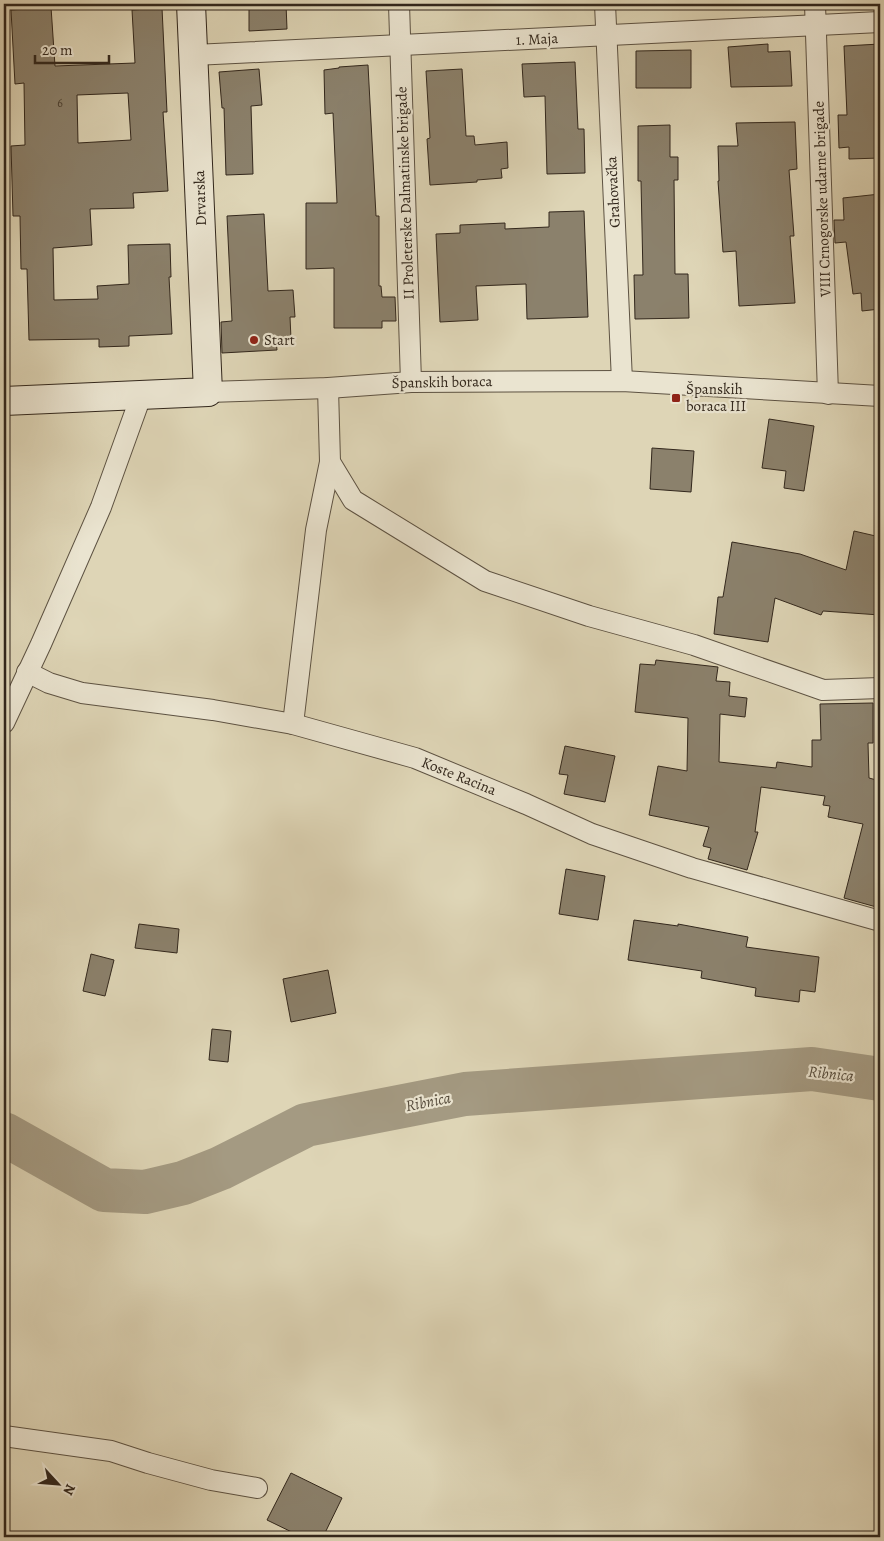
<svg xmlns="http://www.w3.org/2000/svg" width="884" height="1541" font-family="Alegreya,serif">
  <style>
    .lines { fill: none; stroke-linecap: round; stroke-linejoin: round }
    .river { stroke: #a49a82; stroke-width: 44 }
    .building { fill: #8b816c; stroke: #32271c; fill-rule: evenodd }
    .street-casing { stroke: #5d5242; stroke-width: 22 }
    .secondary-casing { stroke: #32271c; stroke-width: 30 }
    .street { stroke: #eae4d0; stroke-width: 20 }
    .secondary { stroke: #eae4d0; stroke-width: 28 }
    .poi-dot { fill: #8f2418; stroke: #eae4d0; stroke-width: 2 }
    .labels { text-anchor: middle; stroke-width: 4.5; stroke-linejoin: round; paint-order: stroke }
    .number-label { font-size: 12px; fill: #483e30 }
    .street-label { font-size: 15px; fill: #32271c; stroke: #eae4d0 }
    .poi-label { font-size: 15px; fill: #32271c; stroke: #eae4d0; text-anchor: start }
    .water-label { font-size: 16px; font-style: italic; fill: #544a3b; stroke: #eae4d0 }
  </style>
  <rect width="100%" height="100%" fill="#ded5b6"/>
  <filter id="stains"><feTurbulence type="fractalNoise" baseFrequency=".004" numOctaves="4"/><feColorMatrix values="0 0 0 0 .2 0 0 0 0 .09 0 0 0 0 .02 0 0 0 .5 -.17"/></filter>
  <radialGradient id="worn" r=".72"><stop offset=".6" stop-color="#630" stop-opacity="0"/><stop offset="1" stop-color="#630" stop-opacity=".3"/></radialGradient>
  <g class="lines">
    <!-- river -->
    <path class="river" d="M 4,1134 L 104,1190 L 145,1192 L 183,1183 L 221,1168 L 306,1125 L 465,1094 L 812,1069 L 880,1079"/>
  </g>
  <!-- building -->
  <g class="building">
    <path d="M 249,4 L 286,4 L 287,29 L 249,31 Z"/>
    <path d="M 51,7 L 55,66 L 135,63 L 132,10 L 162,8 L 167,112 L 163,112 L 168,191 L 133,193 L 134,208 L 90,209 L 92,245 L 53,248 L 54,300 L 98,299 L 97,286 L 129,284 L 128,245 L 170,244 L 171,277 L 169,277 L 172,334 L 129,336 L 129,346 L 99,347 L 99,339 L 29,340 L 27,269 L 21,269 L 20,216 L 13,216 L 11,146 L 25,145 L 24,83 L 15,84 L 11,10 ZM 128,93 L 131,140 L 78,143 L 77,95 Z"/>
    <path d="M 768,44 L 768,52 L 790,51 L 792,86 L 731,87 L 728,47 Z"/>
    <path d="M 880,44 L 880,83 L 879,83 L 880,158 L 849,159 L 849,147 L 839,148 L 838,115 L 847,115 L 844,46 Z"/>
    <path d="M 691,50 L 691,88 L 636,88 L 636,51 Z"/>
    <path d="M 575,62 L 578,129 L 584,129 L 585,173 L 547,174 L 545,96 L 524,97 L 522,64 Z"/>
    <path d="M 368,65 L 376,216 L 379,216 L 379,286 L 381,286 L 382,297 L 395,297 L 396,321 L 382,321 L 382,328 L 334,328 L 334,268 L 306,269 L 306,203 L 337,203 L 333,113 L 325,114 L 324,70 L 339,68 L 339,67 Z"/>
    <path d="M 259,69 L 262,105 L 251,106 L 253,174 L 226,175 L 224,108 L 222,108 L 219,72 Z"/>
    <path d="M 462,69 L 466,136 L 474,136 L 475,145 L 507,142 L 508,168 L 501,169 L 502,178 L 477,180 L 477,182 L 430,185 L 427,139 L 430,138 L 426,71 Z"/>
    <path d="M 795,122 L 797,169 L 789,170 L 794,236 L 790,236 L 795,303 L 739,306 L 736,251 L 723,252 L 718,181 L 719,181 L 718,146 L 738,146 L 736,123 Z"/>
    <path d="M 670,125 L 670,157 L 678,157 L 678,180 L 674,180 L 675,274 L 688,274 L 689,318 L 635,319 L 634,275 L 643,275 L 641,181 L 638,181 L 638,126 Z"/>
    <path d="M 880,194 L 880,309 L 862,311 L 861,293 L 853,294 L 846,242 L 835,243 L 834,220 L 844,220 L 843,198 Z"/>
    <path d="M 584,211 L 588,317 L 527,319 L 526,284 L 476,286 L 478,320 L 440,322 L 436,234 L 460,233 L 460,225 L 505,223 L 505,229 L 549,227 L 549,212 Z"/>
    <path d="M 264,214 L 268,291 L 293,290 L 295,317 L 290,317 L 291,339 L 276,340 L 277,350 L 222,353 L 221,322 L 232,321 L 227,216 Z"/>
    <path d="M 769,419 L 814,426 L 804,491 L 784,488 L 786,471 L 762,468 Z"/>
    <path d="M 652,448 L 694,451 L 691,492 L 650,489 Z"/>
    <path d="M 854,531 L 880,537 L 880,615 L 823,611 L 821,615 L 775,598 L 768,642 L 714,634 L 718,597 L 723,597 L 732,542 L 800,554 L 846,570 Z"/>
    <path d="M 656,660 L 718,667 L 716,681 L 730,682 L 729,696 L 747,698 L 745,717 L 720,714 L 719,762 L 776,768 L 777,762 L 812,767 L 812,740 L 821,740 L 820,704 L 873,703 L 873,743 L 868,743 L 869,778 L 880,781 L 880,908 L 844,898 L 863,824 L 828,817 L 830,806 L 823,805 L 825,796 L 761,787 L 755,832 L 758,832 L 747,870 L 708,859 L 711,848 L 703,846 L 709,827 L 649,815 L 658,766 L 687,771 L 688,718 L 635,712 L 640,664 L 655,665 Z"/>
    <path d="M 565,746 L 615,756 L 605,802 L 564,794 L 568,775 L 559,774 Z"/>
    <path d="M 566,869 L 605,876 L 598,920 L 559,914 Z"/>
    <path d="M 634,920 L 678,926 L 678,924 L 748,937 L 746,947 L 819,957 L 815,992 L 800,990 L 799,1002 L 755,996 L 756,988 L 701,978 L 702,971 L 628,960 Z"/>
    <path d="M 139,924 L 179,929 L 177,953 L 135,948 Z"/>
    <path d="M 91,954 L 114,960 L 105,996 L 83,991 Z"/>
    <path d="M 328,970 L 336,1013 L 291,1022 L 283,979 Z"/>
    <path d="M 212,1029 L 231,1031 L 228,1062 L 209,1060 Z"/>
    <path d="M 291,1473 L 342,1498 L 323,1537 L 302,1537 L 267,1520 Z"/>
  </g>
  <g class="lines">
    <defs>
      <g id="street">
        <path d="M 399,4 L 411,382"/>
        <path d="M 605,4 L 622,381"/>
        <path d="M 815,4 L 828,394"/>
        <path d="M 194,55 L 880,22"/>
        <path d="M 328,388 L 330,462 L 353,500 L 485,581 L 589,616 L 694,645 L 823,690 L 880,688"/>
        <path d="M 208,392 L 328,388 L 411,382 L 622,381 L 880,396"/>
        <path d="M 27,672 L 49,683 L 82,693 L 213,710 L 293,724 L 415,758 L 526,804 L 592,834 L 692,868 L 880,921"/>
        <path d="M 4,723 L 41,644 L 101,507 L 141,396"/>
        <path d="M 293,724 L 316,530 L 330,462"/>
        <path d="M 4,1436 L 111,1451 L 148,1463 L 211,1480 L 257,1488"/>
      </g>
      <path id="secondary" d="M 4,401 L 208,392 L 191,4"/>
    </defs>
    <!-- street casing -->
    <use href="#street" class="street-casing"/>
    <!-- secondary casing -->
    <use href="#secondary" class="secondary-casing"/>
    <!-- street -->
    <use href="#street" class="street"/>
    <!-- secondary -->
    <use href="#secondary" class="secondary"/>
  </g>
  <!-- markers -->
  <g class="poi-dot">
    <circle cx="254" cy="340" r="5"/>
    <rect x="671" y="393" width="10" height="10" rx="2.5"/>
  </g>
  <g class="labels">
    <!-- number labels -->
    <g class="number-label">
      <text x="60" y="107">6</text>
    </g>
    <!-- street labels -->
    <g class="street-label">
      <text transform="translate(537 39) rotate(-3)" y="5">1. Maja</text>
      <text transform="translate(613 192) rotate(-93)" y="5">Grahovačka</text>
      <text transform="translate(405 193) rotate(-92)" y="5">II Proleterske Dalmatinske brigade</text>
      <text transform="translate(200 198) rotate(-92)" y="5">Drvarska</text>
      <text transform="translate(822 199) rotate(-92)" y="5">VIII Crnogorske udarne brigade</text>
      <text transform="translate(442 382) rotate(-1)" y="5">Španskih boraca</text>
      <text transform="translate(459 776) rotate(22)" y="5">Koste Racina</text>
    </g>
    <!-- poi labels -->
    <g class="poi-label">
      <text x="264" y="345">Start</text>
      <text x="686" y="394">Španskih<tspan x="686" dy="17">boraca III</tspan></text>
    </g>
    <!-- water labels -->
    <g class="water-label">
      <text transform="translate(831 1073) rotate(6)" y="6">Ribnica</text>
      <text transform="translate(428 1101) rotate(-11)" y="6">Ribnica</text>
    </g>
  </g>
  <!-- margin -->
  <rect width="884" height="1541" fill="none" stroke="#ded5b6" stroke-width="20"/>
  <rect x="5" y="5" width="874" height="1531" fill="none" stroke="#32271c" stroke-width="2.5"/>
  <rect x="10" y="10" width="864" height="1521" fill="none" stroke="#32271c"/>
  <!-- north arrow -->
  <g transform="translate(58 1484) rotate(116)" stroke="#eae4d0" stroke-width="4" paint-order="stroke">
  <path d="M0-4L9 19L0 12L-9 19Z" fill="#32271c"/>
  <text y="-8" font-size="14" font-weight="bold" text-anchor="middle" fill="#32271c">N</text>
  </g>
  <!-- scale -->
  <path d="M35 55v8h74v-8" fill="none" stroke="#32271c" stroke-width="2.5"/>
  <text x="42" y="55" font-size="15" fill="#32271c" stroke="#eae4d0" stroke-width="4" paint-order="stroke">20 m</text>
  <rect width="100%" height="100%" filter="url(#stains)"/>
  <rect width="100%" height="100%" fill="url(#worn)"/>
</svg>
